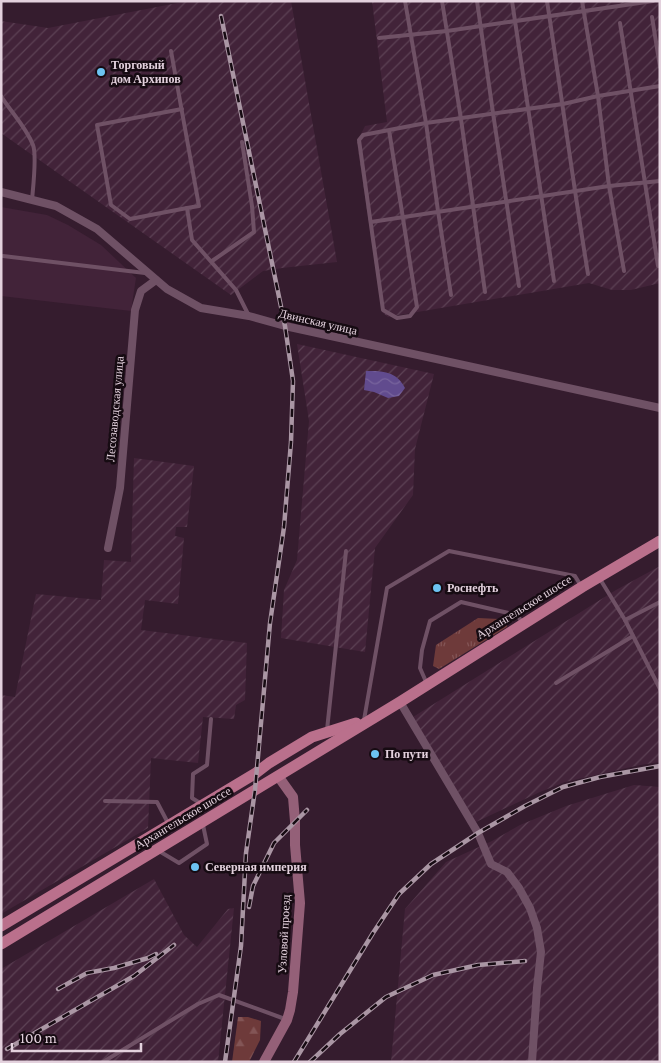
<svg xmlns="http://www.w3.org/2000/svg" width="661" height="1063" font-family="'Crimson Pro',serif">
  <style>
    .built { fill: #422339 }
    .industrial { fill: url(#industrial-furrows) }
    .grass { fill: url(#grass-tufts) }
    .forest { fill: url(#forest-firs) }
    .water { fill: url(#water-waves) }
    .lines { fill: none; stroke-linecap: round; stroke-linejoin: round }
    .lane { stroke: #6f5165; stroke-width: 4 }
    .street { stroke: #6f5165; stroke-width: 8 }
    .secondary { stroke: #946078; stroke-width: 10 }
    .primary { stroke: #ba708c; stroke-width: 11 }
    .rail-casing { stroke: #aa96a4; stroke-width: 4.5 }
    .rail { stroke: #160b12; stroke-width: 2.5; stroke-dasharray: 8; stroke-linecap: butt }
    .poi-dot { fill: #6cc3f2; stroke: #160b12; stroke-width: 2 }
    .labels { text-anchor: middle; stroke-width: 5; stroke-linejoin: round; paint-order: stroke }
    .poi-label { font-size: 12px; font-weight: bold; fill: #e3d1dd; stroke: #160b12; text-anchor: start }
    .street-label { font-size: 12px; fill: #e3d1dd; stroke: #160b12 }
  </style>
  <defs>
    <pattern id="industrial-furrows" width="10" height="10" patternUnits="userSpaceOnUse" patternTransform="scale(1.25)"><rect width="10" height="10" fill="#422339"/><path d="M-1 1l2-2M0 10L10 0M9 11l2-2" fill="none" stroke="#5d4255"/></pattern>
    <pattern id="grass-tufts" width="24" height="20" patternUnits="userSpaceOnUse" patternTransform="scale(1.25)"><rect width="24" height="20" fill="#6e3a3a"/><path d="M3 7l-1-3M5 7V3M7 7l1-3M15 17l-1-3M17 17v-4M19 17l1-3" fill="none" stroke="#835556"/></pattern>
    <pattern id="forest-firs" width="22" height="20" patternUnits="userSpaceOnUse" patternTransform="scale(1.25)"><rect width="22" height="20" fill="#6e3a3a"/><path d="M5 1l3.5 6h-7zM16 11l3.5 6h-7z" fill="#835556"/></pattern>
    <pattern id="water-waves" width="16" height="10" patternUnits="userSpaceOnUse" patternTransform="scale(1.25)"><rect width="16" height="10" fill="#614b8e"/><path d="M0 5q4-4 8 0t8 0" fill="none" stroke="#78649d"/></pattern>
  </defs>
  <rect width="100%" height="100%" fill="#351c2e"/>
  <!-- built -->
  <path class="built" d="M 1,207 L 47,215 L 68,225 L 101,245 L 136,278 L 131,311 L 1,296 Z"/>
  <!-- industrial -->
  <g class="industrial">
    <path d="M 188,1 L 291,1 L 337,262 L 282,268 L 263,271 L 231,295 L 1,133 L 1,21 L 48,28 Z"/>
    <path d="M 372,1 L 660,1 L 660,283 L 631,290 L 612,290 L 589,283 L 388,317 L 382,312 L 357,142 L 365,126 L 387,122 Z"/>
    <path d="M 297,344 L 434,374 L 415,449 L 413,495 L 375,548 L 365,652 L 281,638 L 284,590 L 297,560 L 309,421 Z"/>
    <path d="M 134,458 L 194,466 L 187,527 L 176,527 L 175,536 L 184,538 L 178,604 L 145,600 L 141,630 L 247,643 L 245,700 L 236,705 L 234,719 L 203,717 L 198,763 L 151,758 L 148,828 L 1,914 L 1,695 L 15,697 L 36,594 L 101,600 L 104,560 L 131,562 Z"/>
    <path d="M 660,566 L 660,762 L 640,765 L 565,782 L 540,792 L 476,822 L 413,717 L 616,590 Z"/>
    <path d="M 634,785 L 660,787 L 660,1062 L 391,1062 L 405,909 L 446,862 L 492,841 L 520,825 L 566,806 Z"/>
    <path d="M 154,879 L 184,935 L 197,947 L 228,909 L 234,908 L 218,1062 L 1,1062 L 1,969 Z"/>
  </g>
  <!-- grass -->
  <path class="grass" d="M 478,618 L 499,619 L 507,622 L 507,627 L 439,669 L 433,666 L 436,645 Z"/>
  <!-- forest -->
  <path class="forest" d="M 238,1017 L 248,1017 L 261,1021 L 260,1040 L 249,1062 L 232,1062 Z"/>
  <!-- water -->
  <path class="water" d="M 366,371 C 383,371 396,371 405,388 L 399,396 L 388,398 L 374,392 L 364,390 Z"/>
  <g class="lines">
    <!-- lane -->
    <g class="lane">
      <path d="M 405,1 L 426,123 L 438,211 L 451,295"/>
      <path d="M 442,1 L 461,119 L 485,292"/>
      <path d="M 477,1 L 493,113 L 519,286"/>
      <path d="M 512,1 L 554,281"/>
      <path d="M 547,1 C 561,92 573,183 588,274"/>
      <path d="M 582,1 L 598,96 L 609,186 L 624,271"/>
      <path d="M 652,17 L 660,67"/>
      <path d="M 620,23 L 658,266"/>
      <path d="M 379,38 L 447,31 L 653,1"/>
      <path d="M 171,51 L 199,206 L 187,208 L 192,240 L 236,290 L 249,316"/>
      <path d="M 1,96 C 11,112 26,127 33,145 C 37,155 33,188 32,200"/>
      <path d="M 182,109 L 97,125 L 111,205 L 130,219 L 187,208"/>
      <path d="M 389,130 L 417,307 L 410,316 L 397,318 L 383,310 L 359,140 L 363,135 L 426,123 L 563,104 L 598,96 L 660,86"/>
      <path d="M 371,222 L 609,186 L 660,181"/>
      <path d="M 3,256 L 145,273"/>
      <path d="M 212,261 L 254,232 L 252,206 L 242,142"/>
      <path d="M 600,579 L 625,620 L 660,689"/>
      <path d="M 625,620 L 660,602"/>
      <path d="M 556,683 L 633,636"/>
      <path d="M 427,684 L 420,668 L 422,650 L 430,621 L 461,602 L 517,615 L 522,622"/>
      <path d="M 364,720 L 387,588 L 449,551 L 575,576 L 581,586"/>
      <path d="M 327,730 L 346,551"/>
      <path d="M 105,801 L 157,802 L 168,823"/>
      <path d="M 200,803 L 192,798 L 193,774 L 207,765 L 211,719"/>
      <path d="M 159,851 L 179,863 L 207,844 L 203,825"/>
      <path d="M 103,1062 L 198,1004 L 219,995 L 285,1019"/>
    </g>
    <!-- street -->
    <g class="street">
      <path d="M 1,192 L 56,206 L 97,229 L 167,289 L 201,308 L 249,316 L 285,326 L 660,408"/>
      <path d="M 108,548 L 120,488 L 135,310 L 141,291 L 156,280"/>
      <path d="M 400,702 L 478,833 L 491,864 L 507,872 L 519,888 L 530,908 L 537,928 L 541,952 L 537,988 L 532,1062"/>
    </g>
    <!-- secondary -->
    <path class="secondary" d="M 264,1062 L 287,1020 L 290,1010 L 293,992 L 300,903 L 295,845 L 295,821 L 293,797 L 278,776"/>
    <!-- primary -->
    <g class="primary">
      <path d="M 1,926 L 256,773 L 269,763 L 312,737 L 356,723"/>
      <path d="M 1,944 L 400,702 L 582,587 L 660,541"/>
    </g>
    <defs>
      <g id="rail">
        <path d="M 221,16 L 285,326 L 293,381 L 291,442 L 284,527 L 270,623 L 255,790 L 246,853 L 241,946 L 225,1062"/>
        <path d="M 249,907 L 253,886 L 274,843 L 307,810"/>
        <path d="M 58,989 L 87,973 L 114,968 L 148,958 L 156,954"/>
        <path d="M 7,1049 L 134,976 L 174,945"/>
        <path d="M 294,1062 L 373,933 L 399,894 L 431,864 L 478,833 L 525,806 L 563,787 L 600,777 L 660,766"/>
        <path d="M 310,1062 L 340,1034 L 386,997 L 433,975 L 478,965 L 525,961"/>
      </g>
    </defs>
    <!-- rail casing -->
    <use href="#rail" class="rail-casing"/>
    <!-- rail -->
    <use href="#rail" class="rail"/>
  </g>
  <!-- markers -->
  <g class="poi-dot">
    <circle cx="101" cy="72" r="5"/>
    <circle cx="437" cy="588" r="5"/>
    <circle cx="375" cy="754" r="5"/>
    <circle cx="195" cy="867" r="5"/>
  </g>
  <g class="labels">
    <!-- poi labels -->
    <g class="poi-label">
      <text x="111" y="69">Торговый<tspan x="111" dy="14">дом Архипов</tspan></text>
      <text x="447" y="592">Роснефть</text>
      <text x="385" y="758">По пути</text>
      <text x="205" y="871">Северная империя</text>
    </g>
    <!-- street labels -->
    <g class="street-label">
      <text transform="translate(318 322) rotate(13)" y="4">Двинская улица</text>
      <text transform="translate(115 409) rotate(-85)" y="4">Лесозаводская улица</text>
      <text transform="translate(524 607) rotate(-32)" y="4">Архангельское шоссе</text>
      <text transform="translate(183 818) rotate(-31)" y="4">Архангельское шоссе</text>
      <text transform="translate(284 934) rotate(-87)" y="4">Узловой проезд</text>
    </g>
  </g>
  <!-- border -->
  <rect width="661" height="1063" fill="none" stroke="#e3d1dd" stroke-width="5"/>
  <!-- scale -->
  <path d="M12 1043v8h129v-8" fill="none" stroke="#e3d1dd" stroke-width="2.5"/>
  <text x="20" y="1043" font-size="15" fill="#e3d1dd" stroke="#160b12" stroke-width="4" paint-order="stroke">100 m</text>
</svg>
